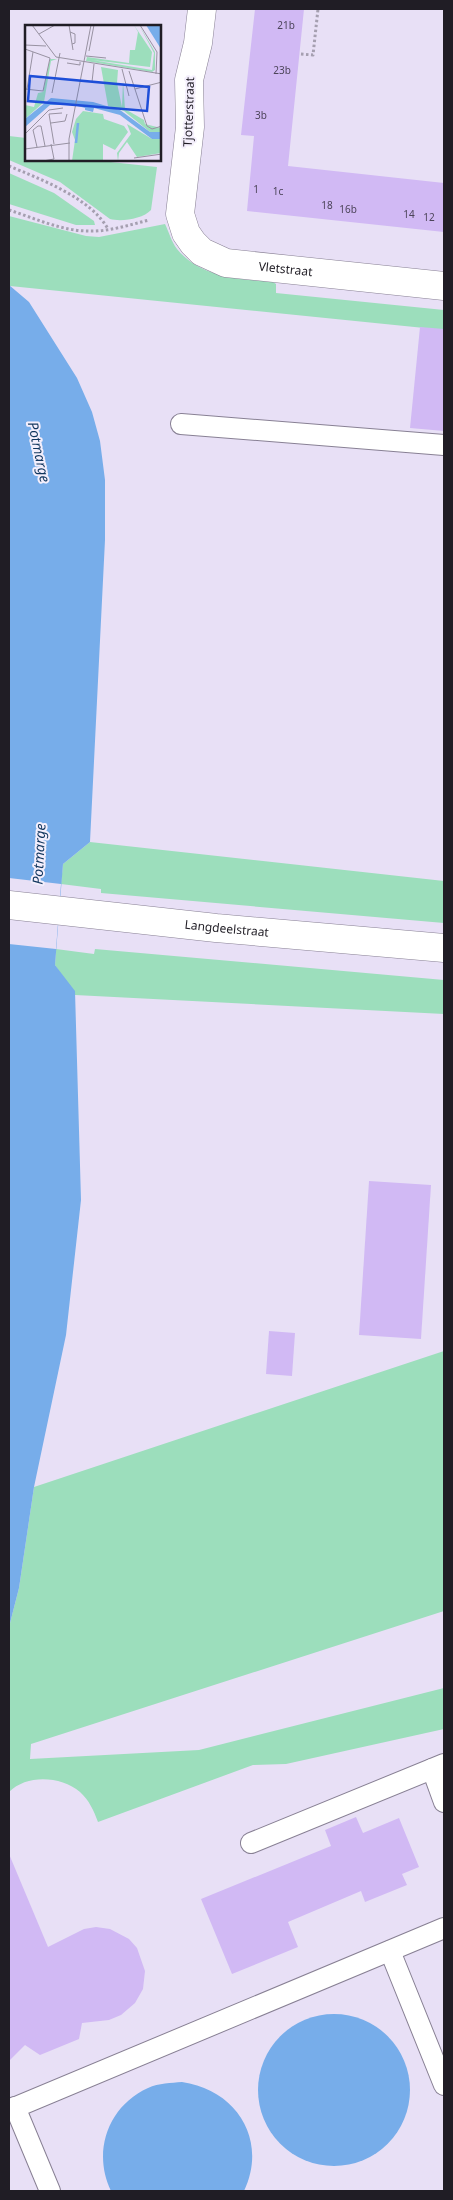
<svg xmlns="http://www.w3.org/2000/svg" width="453" height="2200" font-family="'Noto Sans',sans-serif">
  <style>
    .green { fill: #9cdebc }
    .water { fill: #77adea }
    .pier { fill: #e8e0f6 }
    .building { fill: #d1b9f4 }
    .lines { fill: none; stroke-linecap: round; stroke-linejoin: round }
    .lane-casing { stroke: #888094; stroke-width: 22 }
    .street-casing { stroke: #888094; stroke-width: 29 }
    .secondary-casing { stroke: #888094; stroke-width: 29 }
    .path { stroke: #a59fb0; stroke-width: 3; stroke-dasharray: 2.5 2.5; stroke-linecap: butt }
    .lane { stroke: #fff; stroke-width: 20 }
    .street { stroke: #fff; stroke-width: 28 }
    .secondary { stroke: #fff; stroke-width: 28 }
    .labels { text-anchor: middle; stroke-width: 4; stroke-linejoin: round; paint-order: stroke }
    .number-label { font-size: 10px; fill: #4c4459 }
    .street-label { font-size: 12px; fill: #201d25; stroke: #f4effc }
    .water-label { font-size: 14px; font-style: italic; fill: #11365e; stroke: #f4effc }
    .inset-river { fill: none; stroke: #77adea; stroke-width: 2.5 }
    .inset-road { fill: none; stroke: #9892a2; stroke-width: 1 }
    .view { fill: #1d4ed8; fill-opacity: 0.15; stroke: #1d4ed8; stroke-width: 2.5 }
    .inset-edge { fill: none; stroke: #201d25; stroke-width: 2.5 }
  </style>
  <rect width="100%" height="100%" fill="#e8e0f6"/>
  <!-- green -->
  <g class="green">
    <path d="M 9,136 L 26,138 L 26,160 L 92,160 L 157,167 L 151,210 C 143,219 121,222 110,219 L 60,182 L 9,160 Z"/>
    <path d="M 9,173 L 54,193 L 94,221 L 95,225 L 76,225 L 9,204 Z"/>
    <path d="M 9,216 L 86,236 L 99,237 L 165,224 C 169,232 171,241 177,249 C 201,278 239,279 273,282 L 276,284 L 276,293 L 444,310 L 444,330 L 10,286 Z"/>
    <path d="M 90,842 L 444,881 L 444,923 L 101,893 L 101,889 L 61,884 L 63,864 Z"/>
    <path d="M 56,949 L 94,954 L 95,949 L 444,980 L 444,1014 L 75,995 L 55,965 Z"/>
    <path d="M 444,1351 L 444,1611 L 31,1744 L 30,1759 L 199,1750 L 444,1688 L 444,1729 L 286,1764 L 253,1765 L 98,1822 C 94,1811 89,1800 80,1792 C 61,1776 27,1774 9,1792 L 9,1627 L 19,1588 L 34,1487 Z"/>
  </g>
  <!-- water -->
  <g class="water">
    <path d="M 9,285 L 29,302 L 77,378 L 92,412 L 100,441 L 105,480 L 105,540 L 90,842 L 63,864 L 55,965 L 75,991 L 81,1200 L 66,1335 L 34,1487 L 19,1588 L 9,1627 Z"/>
    <circle cx="334" cy="2090" r="76"/>
    <path d="M 182,2082 C 237,2090 268,2140 244,2191 L 111,2191 C 92,2152 108,2106 148,2088 C 159,2083 171,2083 182,2082 Z"/>
  </g>
  <!-- pier -->
  <path class="pier" d="M 9,878 L 61,884 L 56,949 L 9,944 Z"/>
  <!-- building -->
  <g class="building">
    <path d="M 255,9 L 304,9 L 288,166 L 444,183 L 444,232 L 247,211 L 254,136 L 241,135 Z"/>
    <path d="M 420,327 L 444,329 L 444,431 L 410,428 Z"/>
    <path d="M 369,1181 L 431,1185 L 421,1339 L 359,1335 Z"/>
    <path d="M 269,1331 L 295,1333 L 292,1376 L 266,1374 Z"/>
    <path d="M 356,1817 L 363,1833 L 399,1818 L 419,1867 L 402,1874 L 407,1885 L 365,1902 L 361,1891 L 288,1922 L 298,1947 L 232,1974 L 201,1899 L 331,1846 L 325,1830 Z"/>
    <path d="M 9,1854 L 48,1947 L 84,1929 L 96,1927 L 110,1929 L 129,1939 L 137,1948 L 145,1971 L 143,1989 L 135,2003 L 121,2015 L 109,2020 L 82,2023 L 79,2039 L 40,2055 L 25,2045 L 9,2061 Z"/>
  </g>
  <g class="lines">
    <defs>
      <g id="lane">
        <path d="M 181,424 L 444,445"/>
        <path d="M 432,1769 L 444,1802"/>
        <path d="M 251,1843 L 444,1764"/>
        <path d="M 390,1951 L 444,2085"/>
        <path d="M 15,2107 L 50,2191"/>
        <path d="M 9,2110 L 444,1928"/>
      </g>
      <g id="street">
        <path id="s1" d="M 202,9 L 198,43 L 189,80 L 190,127 L 180,214 L 186,233 L 193,243 L 202,252 L 226,263 L 444,286"/>
      </g>
      <g id="secondary">
        <path id="s2" d="M 9,905 L 216,928 L 444,948"/>
      </g>
    </defs>
    <!-- lane casing -->
    <use href="#lane" class="lane-casing"/>
    <!-- street casing -->
    <use href="#street" class="street-casing"/>
    <!-- secondary casing -->
    <use href="#secondary" class="secondary-casing"/>
    <!-- path -->
    <g class="path">
      <path d="M 301,54 L 313,55 L 318,9"/>
      <path d="M 9,166 C 40,179 91,198 108,229"/>
      <path d="M 9,210 C 34,218 62,231 88,231 C 108,232 129,225 149,220"/>
    </g>
    <!-- lane -->
    <use href="#lane" class="lane"/>
    <!-- street -->
    <use href="#street" class="street"/>
    <!-- secondary -->
    <use href="#secondary" class="secondary"/>
  </g>
  <g class="labels">
    <!-- number labels -->
    <g class="number-label">
      <text x="286" y="29">21b</text>
      <text x="282" y="74">23b</text>
      <text x="261" y="119">3b</text>
      <text x="256" y="193">1</text>
      <text x="278" y="195">1c</text>
      <text x="327" y="209">18</text>
      <text x="348" y="213">16b</text>
      <text x="409" y="218">14</text>
      <text x="429" y="221">12</text>
    </g>
    <!-- street labels -->
    <g class="street-label">
      <text transform="translate(189 112) rotate(-88)" y="4">Tjotterstraat</text>
      <text dy="4" stroke="none"><textPath href="#s1" startOffset="338">Vletstraat</textPath></text>
      <text dy="4" stroke="none"><textPath href="#s2" startOffset="219">Langdeelstraat</textPath></text>
    </g>
    <!-- water labels -->
    <g class="water-label">
      <text transform="translate(39 452) rotate(78)" y="5">Potmarge</text>
      <text transform="translate(39 854) rotate(-87)" y="5">Potmarge</text>
    </g>
  </g>
  <!-- overview -->
  <g transform="translate(25 25)">
    <rect width="136" height="136" fill="#e8e0f6"/>
    <path d="M 109,0 L 127,27 L 125,42 L 67,35 L 127,45 L 129,28 L 114,0 L 130,27 L 130,45 L 127,47 L 61,36 L 62,32 L 104,38 L 105,25 L 110,25 L 113,7 ZM 25,34 L 32,34 L 26,36 L 19,77 L 0,94 L 0,80 L 9,82 L 13,68 L 18,67 ZM 76,42 L 93,45 L 92,58 L 97,82 L 98,56 L 100,84 L 119,95 L 120,99 L 136,103 L 136,107 L 125,107 L 99,86 L 83,81 ZM 58,86 L 78,89 L 79,94 L 99,101 L 103,107 L 90,125 L 78,119 L 78,136 L 47,136 L 50,115 L 47,107 L 51,94 ZM 102,99 L 127,114 L 136,114 L 136,128 L 112,132 L 102,117 L 94,128 L 93,136 L 92,128 L 106,109 Z" fill="#9cdebc"/>
    <path d="M 121,0 L 136,0 L 136,24 ZM 26,73 L 68,77 L 95,85 L 125,107 L 136,107 L 136,114 L 127,114 L 95,90 L 69,83 L 68,87 L 60,85 L 60,83 L 49,80 L 25,80 L 0,102 L 0,94 Z" fill="#77adea"/>
    <path class="inset-river" d="M 51,118 L 53,98"/>
    <path class="inset-road" d="M 7,0 L 31,32 L 137,49M 44,0 L 48,25M 115,0 L 132,27 L 131,49M 45,7 L 50,9 L 50,18 L 47,19M 14,9 L 30,0M 0,20 L 21,21M 0,24 L 25,33 L 18,66 L 0,64M 64,26 L 69,0M 61,31 L 81,33M 42,38 L 55,40 L 55,37M 97,44 L 104,71M 104,46 L 122,101 L 127,104 L 137,101M 67,57 L 69,39M 2,64 L 8,27M 110,64 L 137,57M 27,68 L 35,28M 26,98 L 40,96 L 42,89M 0,109 L 24,85 L 38,83M 29,119 L 24,89 L 37,88M 12,122 L 8,105 L 13,101 L 16,101 L 20,121M 0,124 L 45,118M 109,133 L 137,129M 18,136 L 29,134 L 26,119M 44,136 L 44,114 L 66,0"/>
    <path class="view" d="M 5,51 L 124,62 L 122,86 L 3,76 Z"/>
    <rect width="136" height="136" class="inset-edge"/>
  </g>
  <!-- border -->
  <rect width="453" height="2200" fill="none" stroke="#201d25" stroke-width="20"/>
</svg>
